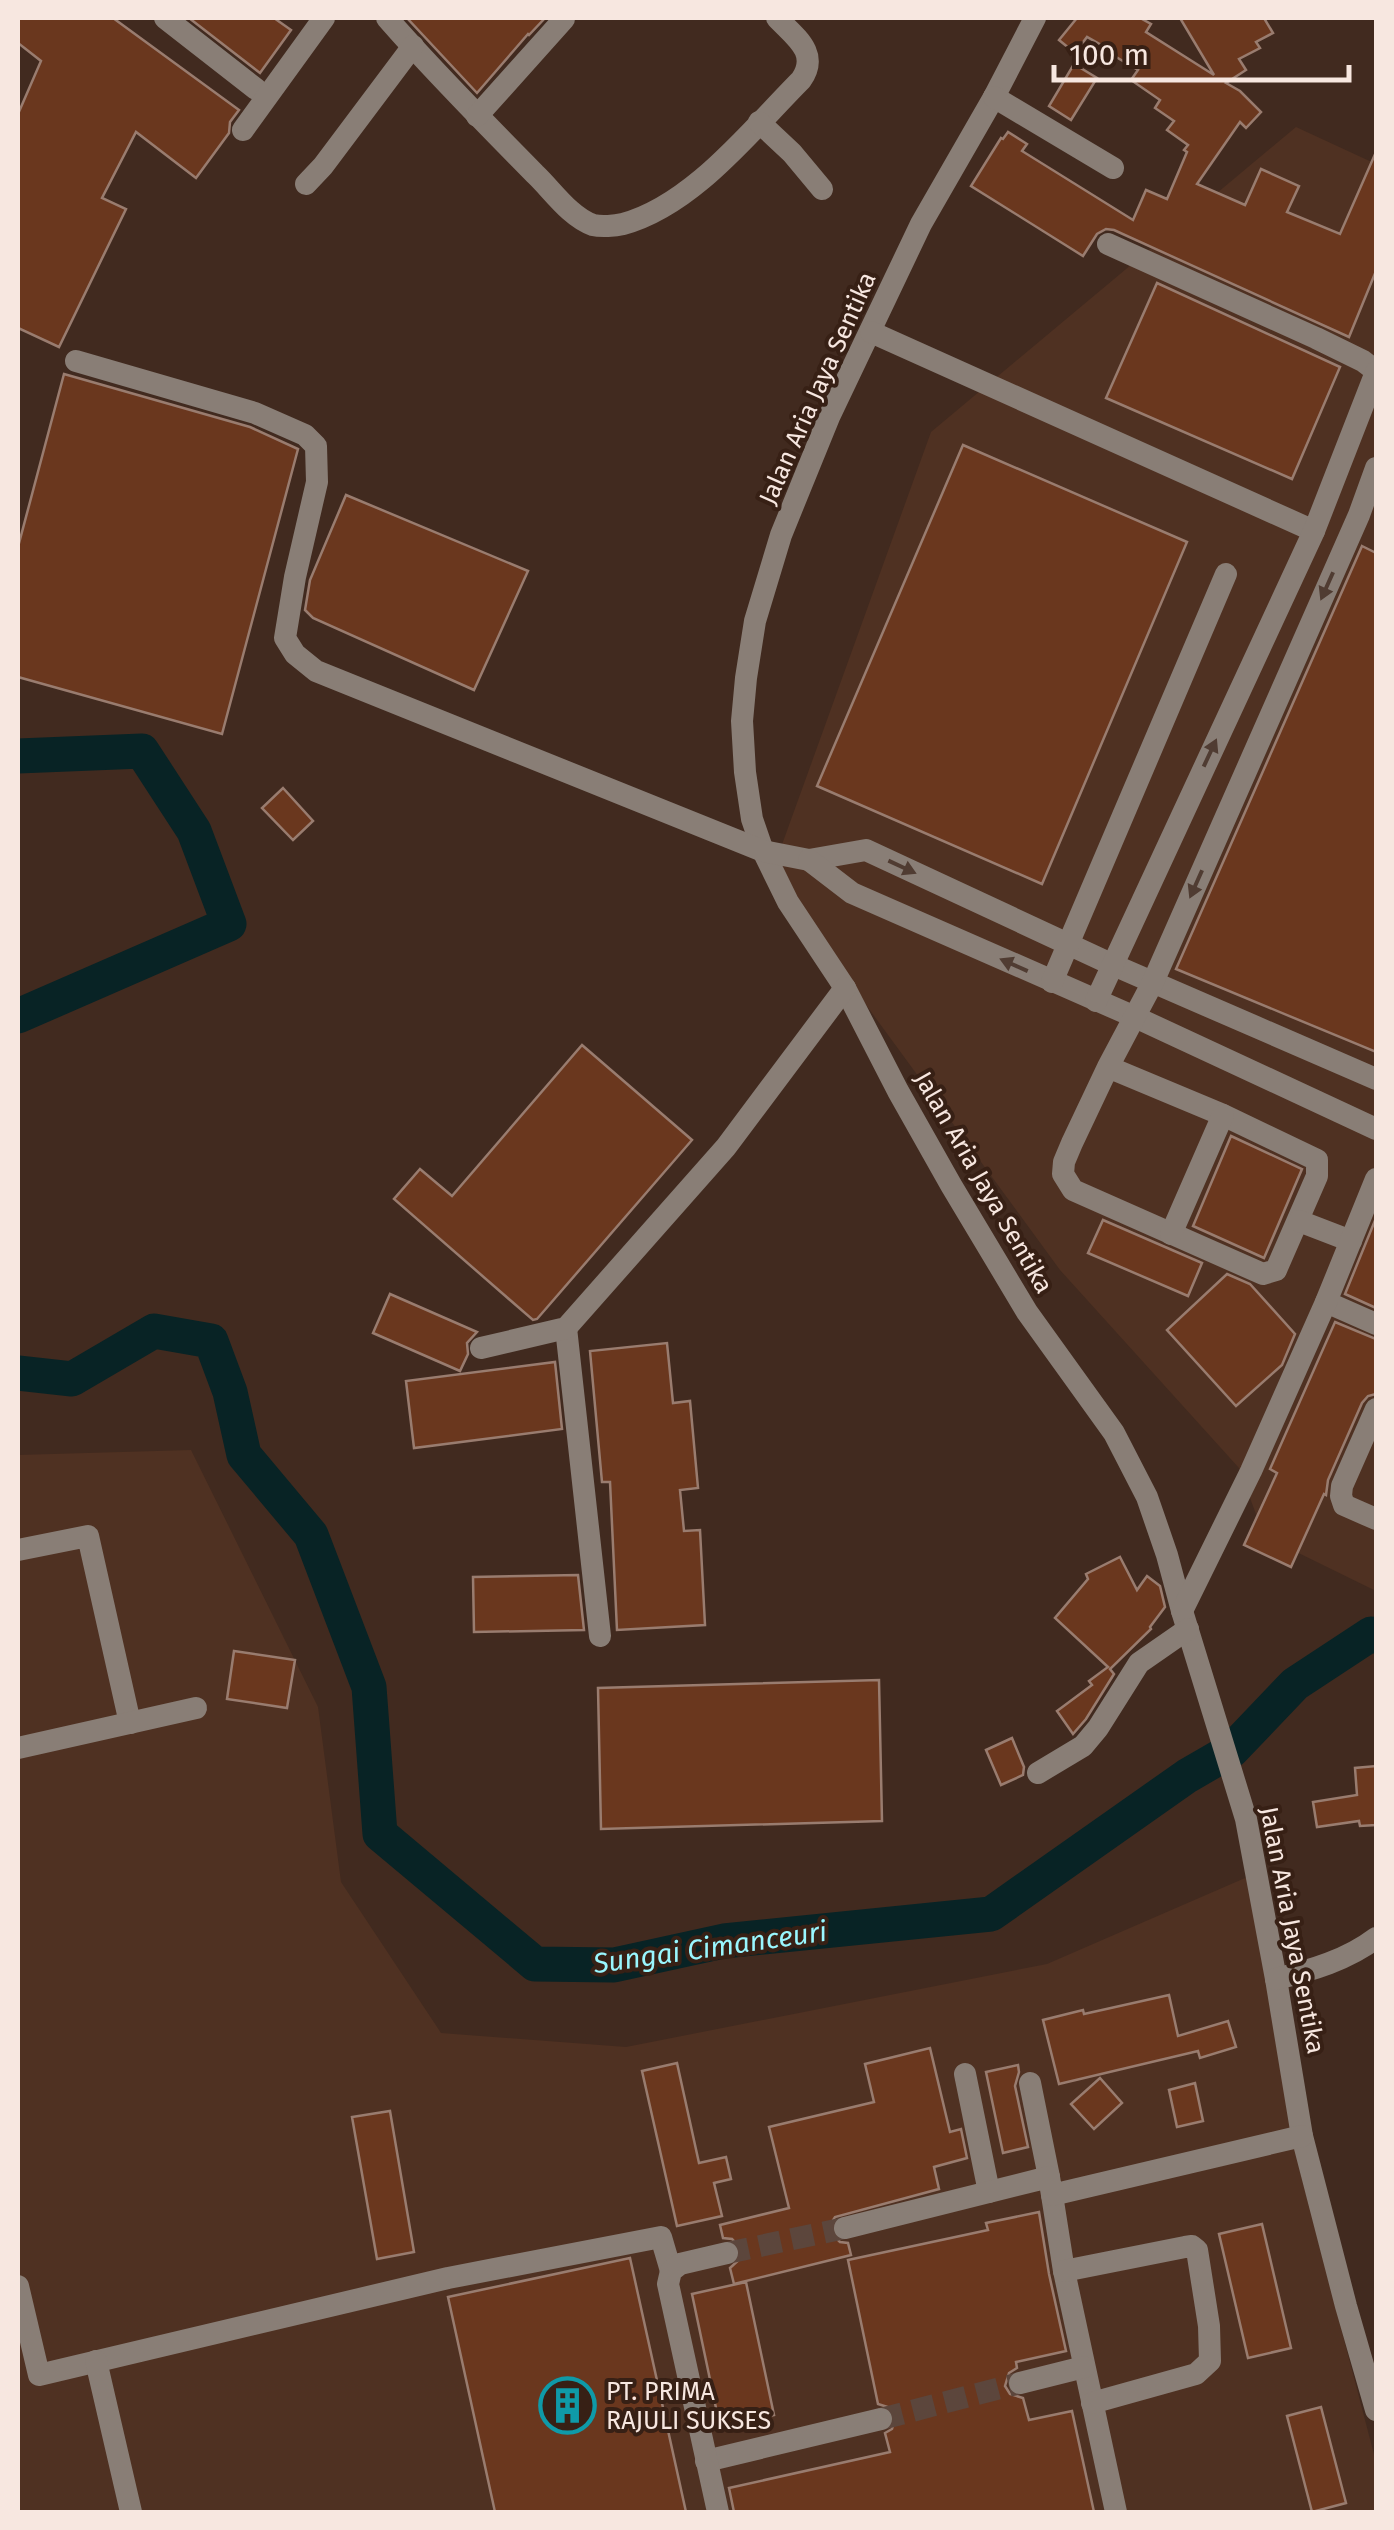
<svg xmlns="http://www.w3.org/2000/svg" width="1394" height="2530" font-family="'Fira Sans',sans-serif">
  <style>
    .built { fill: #4f3122 }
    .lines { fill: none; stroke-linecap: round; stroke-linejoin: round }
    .river { stroke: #082325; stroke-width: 35 }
    .building { fill: #6a371e; stroke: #997c6f; stroke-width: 2.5 }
    .minor-tunnel { stroke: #5c463c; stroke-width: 22; stroke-dasharray: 22 11; stroke-linecap: butt }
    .minor { stroke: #897e76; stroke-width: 22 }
    .oneway { fill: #503c32 }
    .labels { text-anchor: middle; stroke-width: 8; stroke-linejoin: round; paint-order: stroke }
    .street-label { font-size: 25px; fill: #f7e7e0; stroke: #372015 }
    .poi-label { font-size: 25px; fill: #f7e7e0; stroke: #372015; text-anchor: start }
    .water-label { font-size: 28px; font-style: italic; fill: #99f6fe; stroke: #372015 }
  </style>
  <rect width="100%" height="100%" fill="#412a1f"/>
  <!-- built -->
  <g class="built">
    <path d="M 1296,127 L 1376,164 L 1376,1591 L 1264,1536 L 1239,1468 L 1060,1270 L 771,875 L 931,432 Z"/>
    <path d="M 191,1450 L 318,1707 L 341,1882 L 441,2033 L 626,2047 L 1047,1964 L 1252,1875 L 1301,2175 L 1376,2462 L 1376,2512 L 18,2512 L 18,1455 Z"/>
  </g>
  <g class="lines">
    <!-- river -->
    <g class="river">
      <path d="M 18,756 L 142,751 L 194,831 L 229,924 L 18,1016"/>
      <path d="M 18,1373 L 72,1379 L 154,1331 L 211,1341 L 230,1392 L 244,1455 L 311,1535 L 369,1687 L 380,1834 L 535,1964 L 614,1965 L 724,1941 L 991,1914 L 1187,1776 L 1232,1750 L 1295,1684 L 1371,1634 L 1376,1636"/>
    </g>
  </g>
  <!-- building -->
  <g class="building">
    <path d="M 18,18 L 113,18 L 239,110 L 230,122 L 229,133 L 196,178 L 136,132 L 102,198 L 126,209 L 59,347 L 18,328 L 18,114 L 41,61 L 18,43 Z"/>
    <path d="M 189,18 L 274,18 L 291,30 L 260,73 Z"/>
    <path d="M 407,18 L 545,18 L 529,35 L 528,34 L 477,93 Z"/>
    <path d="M 1077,18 L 1140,18 L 1151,24 L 1146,32 L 1214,75 L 1180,18 L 1264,18 L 1273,33 L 1256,42 L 1260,48 L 1239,59 L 1246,70 L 1226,83 L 1240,91 L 1261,112 L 1246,128 L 1240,122 L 1197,184 L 1245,205 L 1261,169 L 1299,186 L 1287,212 L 1340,234 L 1376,152 L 1376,271 L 1349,337 L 1114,230 L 1106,229 L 1097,234 L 1083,256 L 971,186 L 1001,138 L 1003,139 L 1008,132 L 1027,144 L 1022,151 L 1133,220 L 1146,190 L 1167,199 L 1187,152 L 1184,150 L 1188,145 L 1167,130 L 1174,121 L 1155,108 L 1160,100 L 1131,80 L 1138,70 L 1111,54 L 1112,51 L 1087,37 L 1075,53 L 1059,40 Z"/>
    <path d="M 1074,64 L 1097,78 L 1071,120 L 1049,106 Z"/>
    <path d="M 1157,283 L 1340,367 L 1292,479 L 1106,398 Z"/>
    <path d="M 64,374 L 250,427 L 298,449 L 222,734 L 18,677 L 18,547 Z"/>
    <path d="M 963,445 L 1187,542 L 1042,884 L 817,786 Z"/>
    <path d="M 346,495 L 528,571 L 474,690 L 313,618 L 305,610 L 310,580 Z"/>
    <path d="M 1362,546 L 1376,553 L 1376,1052 L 1176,969 Z"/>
    <path d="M 283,788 L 313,821 L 293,840 L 262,808 Z"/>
    <path d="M 582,1045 L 692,1140 L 537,1319 L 533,1320 L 394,1199 L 420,1169 L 452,1196 Z"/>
    <path d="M 1231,1136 L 1302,1169 L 1264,1258 L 1193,1226 Z"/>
    <path d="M 1376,1218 L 1376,1308 L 1345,1294 Z"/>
    <path d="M 1103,1220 L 1202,1263 L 1188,1296 L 1088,1253 Z"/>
    <path d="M 1227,1274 L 1250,1284 L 1295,1334 L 1282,1365 L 1236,1406 L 1167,1330 Z"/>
    <path d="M 390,1294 L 477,1332 L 467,1343 L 468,1354 L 460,1371 L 373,1333 Z"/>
    <path d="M 1335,1322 L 1376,1339 L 1376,1394 L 1368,1396 L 1362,1403 L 1328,1480 L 1326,1495 L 1324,1494 L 1291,1567 L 1244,1545 L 1277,1473 L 1270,1469 Z"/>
    <path d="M 667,1343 L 673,1403 L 690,1401 L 698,1488 L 680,1490 L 684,1531 L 700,1530 L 705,1625 L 617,1630 L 610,1482 L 602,1482 L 590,1351 Z"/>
    <path d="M 555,1362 L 562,1429 L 414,1448 L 406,1381 Z"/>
    <path d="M 1120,1557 L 1137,1590 L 1147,1576 L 1160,1586 L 1165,1607 L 1150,1627 L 1151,1629 L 1110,1669 L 1114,1674 L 1086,1719 L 1073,1734 L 1057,1711 L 1092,1685 L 1089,1681 L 1108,1667 L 1055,1618 L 1088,1579 L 1086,1574 Z"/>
    <path d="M 578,1575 L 584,1630 L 474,1632 L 473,1577 Z"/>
    <path d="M 234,1651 L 295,1660 L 287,1708 L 227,1699 Z"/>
    <path d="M 879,1680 L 882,1821 L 601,1829 L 598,1688 Z"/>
    <path d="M 1012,1738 L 1024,1767 L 1023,1775 L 1001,1785 L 986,1750 Z"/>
    <path d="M 1376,1766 L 1376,1825 L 1360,1826 L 1359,1821 L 1317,1827 L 1313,1802 L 1357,1795 L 1355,1768 Z"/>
    <path d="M 1169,1995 L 1178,2036 L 1228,2021 L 1236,2047 L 1200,2058 L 1198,2051 L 1059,2084 L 1043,2020 L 1083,2010 L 1084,2014 Z"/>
    <path d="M 930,2048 L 950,2132 L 961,2129 L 967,2158 L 934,2167 L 939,2189 L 835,2217 L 830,2225 L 831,2233 L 840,2242 L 848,2243 L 851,2255 L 734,2284 L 730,2268 L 741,2258 L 741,2249 L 732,2239 L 723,2238 L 720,2225 L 789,2208 L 769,2127 L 874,2102 L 865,2064 Z"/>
    <path d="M 677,2063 L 699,2163 L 726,2157 L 731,2179 L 714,2183 L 722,2216 L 677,2226 L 642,2071 Z"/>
    <path d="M 1018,2065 L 1019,2072 L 1015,2086 L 1028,2147 L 1003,2153 L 986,2072 Z"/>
    <path d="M 1100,2078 L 1122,2103 L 1094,2129 L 1071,2104 Z"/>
    <path d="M 1195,2083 L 1203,2121 L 1177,2127 L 1169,2090 Z"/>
    <path d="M 390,2111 L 414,2252 L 377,2259 L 352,2117 Z"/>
    <path d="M 1039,2212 L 1049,2274 L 1066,2351 L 1016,2362 L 1017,2368 L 1009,2373 L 1005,2386 L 1010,2394 L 1023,2398 L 1029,2420 L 1072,2411 L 1094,2512 L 734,2512 L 729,2488 L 890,2452 L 885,2433 L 892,2429 L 896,2416 L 891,2408 L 878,2404 L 848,2260 L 988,2230 L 986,2223 Z"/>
    <path d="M 1262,2224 L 1291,2348 L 1248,2358 L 1219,2234 Z"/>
    <path d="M 630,2258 L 686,2512 L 495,2512 L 448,2297 Z"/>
    <path d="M 746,2282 L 774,2415 L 720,2427 L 692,2294 Z"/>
    <path d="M 1321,2407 L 1346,2503 L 1312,2512 L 1287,2416 Z"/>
  </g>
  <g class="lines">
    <!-- minor-tunnel -->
    <g class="minor-tunnel">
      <path d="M 727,2253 L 845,2228"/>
      <path d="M 881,2419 L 1020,2383"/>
    </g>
    <!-- minor -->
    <g class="minor">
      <path d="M 165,18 L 256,89"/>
      <path d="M 387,18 C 434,72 485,123 535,174 C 552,190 570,217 593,225 C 601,227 615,226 623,224 C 693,205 751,130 801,80 C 820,53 795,37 777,18"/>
      <path d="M 1035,18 L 994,97 L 921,224 L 829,417 L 781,535 L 755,621 L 746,678 L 742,721 L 745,772 L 752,819 L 763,851 L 788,902 L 845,988 L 898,1091 L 951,1185 L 1027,1312 L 1114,1433 L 1147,1497 L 1167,1555 L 1182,1611 L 1246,1819 L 1276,1979 L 1302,2136 L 1346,2306 L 1376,2410"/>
      <path d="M 994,97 L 1113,168"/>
      <path d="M 477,116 L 564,19"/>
      <path d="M 759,122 L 792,153 L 822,189"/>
      <path d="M 243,130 L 324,18"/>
      <path d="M 306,184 L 323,166 L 413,46"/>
      <path d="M 1108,244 L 1316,338 L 1363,361 L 1376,371"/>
      <path d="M 871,332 L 1314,531"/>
      <path d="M 76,361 L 255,413 L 305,435 L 316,446 L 317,482 L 295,577 L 285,638 L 295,654 L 316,671 L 763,851 L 809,860 L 866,850 L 1111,964 L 1376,1079"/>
      <path d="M 809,860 L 852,893 L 1135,1017 L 1376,1129"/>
      <path d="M 1052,982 L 1226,574"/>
      <path d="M 1096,1001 L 1314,531 L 1376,372"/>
      <path d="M 1108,1067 L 1223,1115 L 1317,1160 L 1317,1176 L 1276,1270 L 1263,1274 L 1073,1190 L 1063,1174 L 1064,1162 L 1072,1143 L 1108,1067 L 1153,982 L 1359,515 L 1376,468"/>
      <path d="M 1299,1221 L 1351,1241"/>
      <path d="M 1171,1234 L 1223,1115"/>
      <path d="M 1326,1302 L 1376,1324"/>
      <path d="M 566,1328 L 600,1636"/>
      <path d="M 481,1348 L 566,1328 L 726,1147 L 845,988"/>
      <path d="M 1376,1409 L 1342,1486 L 1341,1496 L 1344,1505 L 1376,1519"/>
      <path d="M 18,1550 L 88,1536 L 130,1723"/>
      <path d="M 1182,1611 L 1251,1471 L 1326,1302 L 1376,1179"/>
      <path d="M 18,1748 L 196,1708"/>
      <path d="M 1038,1773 L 1083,1746 L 1098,1728 L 1139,1663 L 1188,1629"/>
      <path d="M 1276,1979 C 1312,1970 1347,1960 1376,1938"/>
      <path d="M 965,2074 L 989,2192"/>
      <path d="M 1030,2083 L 1049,2177"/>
      <path d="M 1052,2195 L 1064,2271 L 1116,2512"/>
      <path d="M 845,2228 L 1049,2177 L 1052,2195 L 1302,2136"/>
      <path d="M 1064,2271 L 1185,2247 L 1192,2246 L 1197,2250 L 1209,2326 L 1210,2361 L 1196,2374 L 1092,2403"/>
      <path d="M 18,2286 L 39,2375 L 448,2278 L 661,2237 L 671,2271"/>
      <path d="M 96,2361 L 131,2512"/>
      <path d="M 1020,2383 L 1084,2367"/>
      <path d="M 706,2461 L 881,2419"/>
      <path d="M 718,2512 L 668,2284 L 671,2271 L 680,2264 L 727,2253"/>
    </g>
  </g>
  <!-- one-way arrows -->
  <defs><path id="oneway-solid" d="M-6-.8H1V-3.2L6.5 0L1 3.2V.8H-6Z" transform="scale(2.5)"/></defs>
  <g class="oneway">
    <use href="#oneway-solid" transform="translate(1327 586) rotate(114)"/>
    <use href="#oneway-solid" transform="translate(1210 753) rotate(-65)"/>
    <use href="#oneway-solid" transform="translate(902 867) rotate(25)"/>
    <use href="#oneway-solid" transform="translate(1196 884) rotate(114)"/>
    <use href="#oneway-solid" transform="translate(1014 965) rotate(-156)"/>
  </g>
  <!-- icons -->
  <defs>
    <symbol id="building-ring" viewBox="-11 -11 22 22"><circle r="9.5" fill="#372015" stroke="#0f9aa8" stroke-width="1.5"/><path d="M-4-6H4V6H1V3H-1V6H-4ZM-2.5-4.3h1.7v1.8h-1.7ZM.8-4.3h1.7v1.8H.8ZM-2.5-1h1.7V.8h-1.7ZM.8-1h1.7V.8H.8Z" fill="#0f9aa8"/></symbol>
  </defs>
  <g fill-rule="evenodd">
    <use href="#building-ring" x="536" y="2374" width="63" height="63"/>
  </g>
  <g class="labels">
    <!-- street labels -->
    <g class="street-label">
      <text transform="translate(817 388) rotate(-66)" y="9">Jalan Aria Jaya Sentika</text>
      <text transform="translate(984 1182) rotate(60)" y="9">Jalan Aria Jaya Sentika</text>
      <text transform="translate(1293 1930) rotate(79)" y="9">Jalan Aria Jaya Sentika</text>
    </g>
    <!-- poi labels -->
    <g class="poi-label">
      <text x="606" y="2400">PT. PRIMA<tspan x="606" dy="29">RAJULI SUKSES</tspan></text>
    </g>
    <!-- water labels -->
    <g class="water-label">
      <text transform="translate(710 1947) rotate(-8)" y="10">Sungai Cimanceuri</text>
    </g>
  </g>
  <!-- border -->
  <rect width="1394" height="2530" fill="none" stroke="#f7e7e0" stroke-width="40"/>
  <!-- scale -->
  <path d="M1054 65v15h295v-15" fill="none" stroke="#f7e7e0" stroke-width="5"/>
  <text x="1069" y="65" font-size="30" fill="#f7e7e0" stroke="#372015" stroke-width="8" paint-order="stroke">100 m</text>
</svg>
